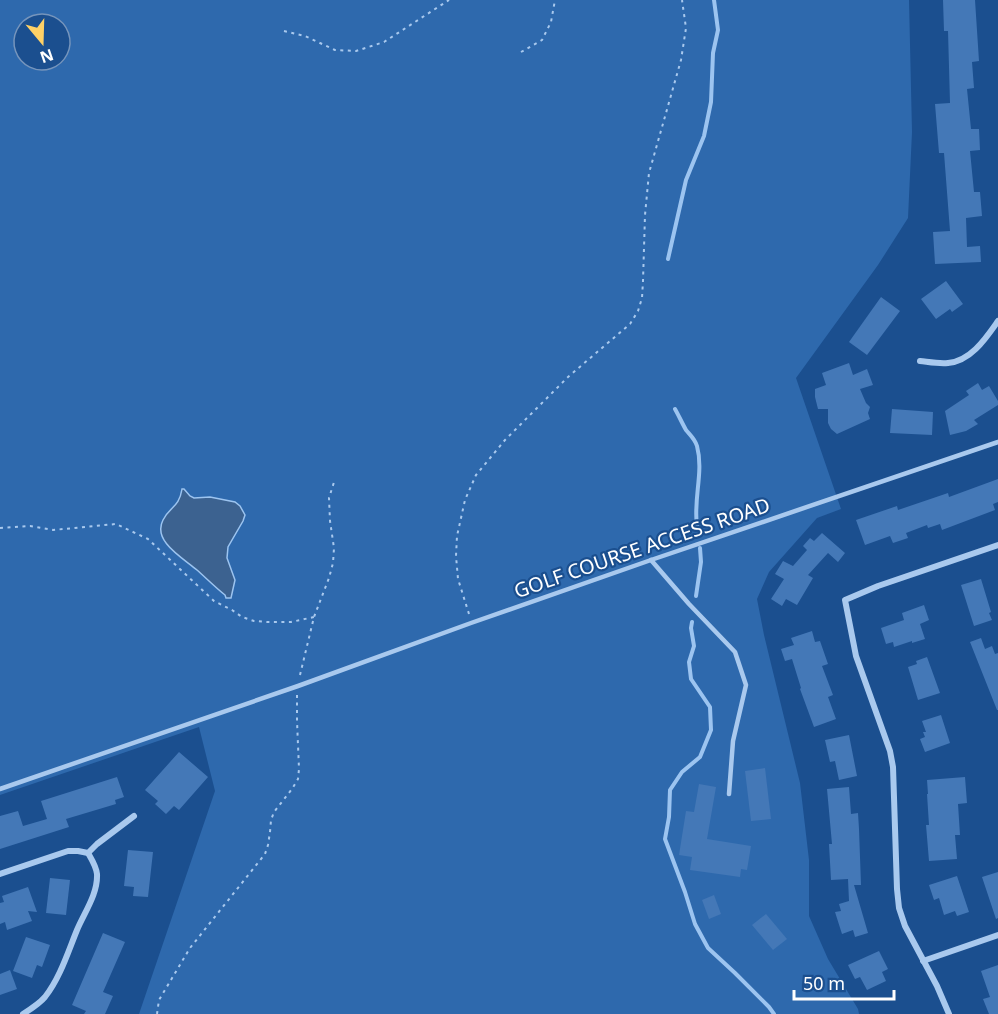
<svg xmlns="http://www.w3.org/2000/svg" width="998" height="1014" font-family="'Noto Sans',sans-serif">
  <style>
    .green { fill: #2e69ad; fill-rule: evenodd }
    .water { fill: #3c6290; stroke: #9cc4f0; stroke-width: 1.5 }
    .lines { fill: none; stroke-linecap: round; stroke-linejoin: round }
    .stream { stroke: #9cc4f0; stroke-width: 4 }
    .building { fill: #4478b7 }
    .path { stroke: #a9c9ee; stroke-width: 2; stroke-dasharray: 3 4.5; stroke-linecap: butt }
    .service { stroke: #a9c9ee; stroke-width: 4.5 }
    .minor { stroke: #a9c9ee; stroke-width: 6 }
    .labels { text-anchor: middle; stroke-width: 4.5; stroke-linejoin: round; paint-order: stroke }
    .street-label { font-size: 20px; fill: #fff; stroke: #1b4f8f }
  </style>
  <rect width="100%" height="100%" fill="#1b4f8f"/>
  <!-- green -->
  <path class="green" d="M 0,0 L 909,0 L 912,132 L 908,218 L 878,265 L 796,378 L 841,509 L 817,518 L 769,572 L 757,599 L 764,635 L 800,783 L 809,860 L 809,916 L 828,959 L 858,1009 L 859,1014 L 139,1014 L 215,791 L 199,727 L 0,795 ZM 24,24 L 60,24 L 60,60 L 24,60 Z"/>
  <!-- water -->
  <path class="water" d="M 182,489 L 184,489 L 190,496 L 194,498 L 210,497 L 235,502 L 240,506 L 245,515 L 243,521 L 228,547 L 227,558 L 235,580 L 231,598 L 226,598 L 225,595 C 215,587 206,578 197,570 C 183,558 152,541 163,520 C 170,506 179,508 182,489 Z"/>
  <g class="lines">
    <!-- stream -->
    <g class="stream">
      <path d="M 668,259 L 686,180 L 704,136 L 711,102 L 713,53 L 718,30 L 714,0"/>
      <path d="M 675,409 C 679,416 682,423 686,430 C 690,435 695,439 697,446 C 704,472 693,499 697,526"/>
      <path d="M 696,596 L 701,562 L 700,548"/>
      <path d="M 692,622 L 691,628 L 694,646 L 689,662 L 691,679 L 710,707 L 711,730 L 700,757 L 682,772 L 670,790 L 669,817 L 665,839 L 685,892 L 695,924 L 708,948 L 735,973 L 769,1007 L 774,1014"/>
    </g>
  </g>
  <!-- building -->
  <g class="building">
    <path d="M 943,0 L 975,0 L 979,61 L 972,62 L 974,88 L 967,89 L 971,129 L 979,129 L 980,150 L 970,151 L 974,192 L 980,192 L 982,216 L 966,218 L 967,247 L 980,246 L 981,262 L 935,264 L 933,232 L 950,231 L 944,153 L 939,153 L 935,104 L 950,103 L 948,31 L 944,31 Z"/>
    <path d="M 946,281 L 963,304 L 952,312 L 950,309 L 936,319 L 921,299 Z"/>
    <path d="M 881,297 L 900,311 L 867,355 L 849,342 Z"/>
    <path d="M 849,363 L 853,375 L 867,369 L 873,385 L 860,389 L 866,403 L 870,407 L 868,413 L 870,419 L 837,434 L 831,429 L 828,423 L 828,409 L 818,409 L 815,397 L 815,389 L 826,385 L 822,373 Z"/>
    <path d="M 978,383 L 982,390 L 989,386 L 998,401 L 998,405 L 974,420 L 978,424 L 966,431 L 950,435 L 945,411 L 969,395 L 966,391 Z"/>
    <path d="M 892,409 L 933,412 L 932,435 L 890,433 Z"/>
    <path d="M 998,479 L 998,502 L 993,504 L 995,510 L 942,530 L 940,524 L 928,528 L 927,525 L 906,533 L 908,538 L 893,543 L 890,536 L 865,545 L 856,520 L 897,506 L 898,510 L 948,493 L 949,497 Z"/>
    <path d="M 822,533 L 845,553 L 838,562 L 828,553 L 808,575 L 813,578 L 797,605 L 786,599 L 782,606 L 771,599 L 784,579 L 775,574 L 783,561 L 793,566 L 807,550 L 803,546 L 810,538 L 814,541 Z"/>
    <path d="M 981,579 L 991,612 L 989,613 L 992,620 L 974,626 L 961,585 Z"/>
    <path d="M 924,605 L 929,620 L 920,624 L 925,639 L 912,643 L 912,641 L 894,647 L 893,642 L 886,644 L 881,628 L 904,620 L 902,613 Z"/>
    <path d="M 812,631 L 815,642 L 820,641 L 828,664 L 822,666 L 833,695 L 828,697 L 836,719 L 814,727 L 800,689 L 801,688 L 792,659 L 785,661 L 781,649 L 794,645 L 791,638 Z"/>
    <path d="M 981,638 L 985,649 L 992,646 L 995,654 L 998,653 L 998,710 L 997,710 L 970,642 Z"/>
    <path d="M 927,657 L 940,693 L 918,700 L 908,667 L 917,664 L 916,661 Z"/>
    <path d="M 941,715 L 950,743 L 925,752 L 920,739 L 925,737 L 923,732 L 926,732 L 922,721 Z"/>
    <path d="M 849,735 L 857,776 L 839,780 L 835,761 L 830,762 L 825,740 Z"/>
    <path d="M 179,752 L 208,777 L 179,810 L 174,806 L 166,814 L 155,804 L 158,801 L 145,790 Z"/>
    <path d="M 765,768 L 771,819 L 751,821 L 745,771 Z"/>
    <path d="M 117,777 L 124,797 L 115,800 L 116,804 L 66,819 L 69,827 L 0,849 L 0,816 L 18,811 L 23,826 L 47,819 L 41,801 Z"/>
    <path d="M 965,777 L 967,803 L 958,804 L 960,835 L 955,835 L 957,859 L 929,861 L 926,825 L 929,825 L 927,794 L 928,794 L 927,780 Z"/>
    <path d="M 699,784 L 716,787 L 707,839 L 751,846 L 747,870 L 741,869 L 740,877 L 690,870 L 692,857 L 679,855 L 686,811 L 694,812 Z"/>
    <path d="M 849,787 L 851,814 L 858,813 L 859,829 L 861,885 L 854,885 L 868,933 L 855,937 L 853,930 L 842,934 L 835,912 L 841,911 L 839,904 L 849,901 L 848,879 L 831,880 L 829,844 L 832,844 L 827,789 Z"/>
    <path d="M 128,850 L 153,852 L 148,897 L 133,896 L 134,887 L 124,886 Z"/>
    <path d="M 998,872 L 998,918 L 996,919 L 982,877 Z"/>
    <path d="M 957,876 L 969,912 L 957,916 L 955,911 L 944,915 L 939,898 L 934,900 L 929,885 Z"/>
    <path d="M 50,878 L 70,880 L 66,915 L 46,913 Z"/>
    <path d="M 28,887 L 37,912 L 28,911 L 32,921 L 7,930 L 5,922 L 0,924 L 0,903 L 4,902 L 2,896 Z"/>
    <path d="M 714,895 L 721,914 L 709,919 L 702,900 Z"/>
    <path d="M 766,914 L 787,939 L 773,950 L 752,925 Z"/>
    <path d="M 103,933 L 125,942 L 103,992 L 113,996 L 105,1014 L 84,1014 L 86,1011 L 72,1005 Z"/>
    <path d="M 26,937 L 50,945 L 42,967 L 37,965 L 32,978 L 13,971 Z"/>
    <path d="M 879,951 L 888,969 L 882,972 L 886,981 L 867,990 L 860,977 L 855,979 L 848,965 Z"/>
    <path d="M 998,965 L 998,1014 L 989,1014 L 983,999 L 990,997 L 981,971 Z"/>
    <path d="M 10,970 L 17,989 L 0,995 L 0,974 Z"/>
  </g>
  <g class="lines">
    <!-- path -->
    <g class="path">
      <path d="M 284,31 L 305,36 L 335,50 L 356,51 L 384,42 L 449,0"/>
      <path d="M 521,52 L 542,40 L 551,22 L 555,0"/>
      <path d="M 0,528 L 30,526 L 53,530 L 116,524 L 148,539 L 214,601 L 232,610 L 242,617 L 254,621 L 268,622 L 291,622 L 314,617"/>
      <path d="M 469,614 L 458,579 L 456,556 L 457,536 L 465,500 L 476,475 L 505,440 L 568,377 L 630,324 L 638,311 L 642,298 L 643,281 L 645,215 L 649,173 L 681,60 L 686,28 L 682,0"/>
      <path d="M 300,675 L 314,617 L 329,578 L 333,563 L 334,548 L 330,521 L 329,498 L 335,479"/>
      <path d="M 157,1014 L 159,1000 L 190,948 L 265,854 L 268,845 L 270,832 L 271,820 L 274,812 L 292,789 L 298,779 L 299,769 L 297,721 L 297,695"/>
    </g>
    <!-- service -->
    <g class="service">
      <path d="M 651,560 L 689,604 L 735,652 L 746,685 L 733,741 L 729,794"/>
      <path d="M 0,789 L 298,686 L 471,623 L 651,560 L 998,442"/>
    </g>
    <!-- minor -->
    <g class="minor">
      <path d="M 920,361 C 929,362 939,364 948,363 C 971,361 986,338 998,321"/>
      <path d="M 0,874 L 68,851 L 78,851 L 88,853 L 97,844 L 134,816"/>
      <path d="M 923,961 L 998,935"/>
      <path d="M 23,1014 C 31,1009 39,1004 45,997 C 60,978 68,952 77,930 C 84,913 98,894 97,874 C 96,866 92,860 88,853"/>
      <path d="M 949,1014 L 937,986 L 905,926 L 899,908 L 897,889 L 893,767 L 890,751 L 856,656 L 845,600 L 878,586 L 998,545"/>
    </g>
  </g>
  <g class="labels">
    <!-- street labels -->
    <g class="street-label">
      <text transform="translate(642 548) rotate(-19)" y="7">GOLF COURSE ACCESS ROAD</text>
    </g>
  </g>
  <!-- north arrow -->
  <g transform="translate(42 42) rotate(161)"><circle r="28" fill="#1b4f8f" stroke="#7695bc" stroke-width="1.5"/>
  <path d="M0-4.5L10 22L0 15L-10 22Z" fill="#ffd166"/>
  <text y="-9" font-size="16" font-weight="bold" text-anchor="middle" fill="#ffffff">N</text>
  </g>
  <!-- scale -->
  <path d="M794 990v9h100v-9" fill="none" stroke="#ffffff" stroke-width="3"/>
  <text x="803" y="990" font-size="18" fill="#ffffff" stroke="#1b4f8f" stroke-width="4.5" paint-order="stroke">50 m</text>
</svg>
